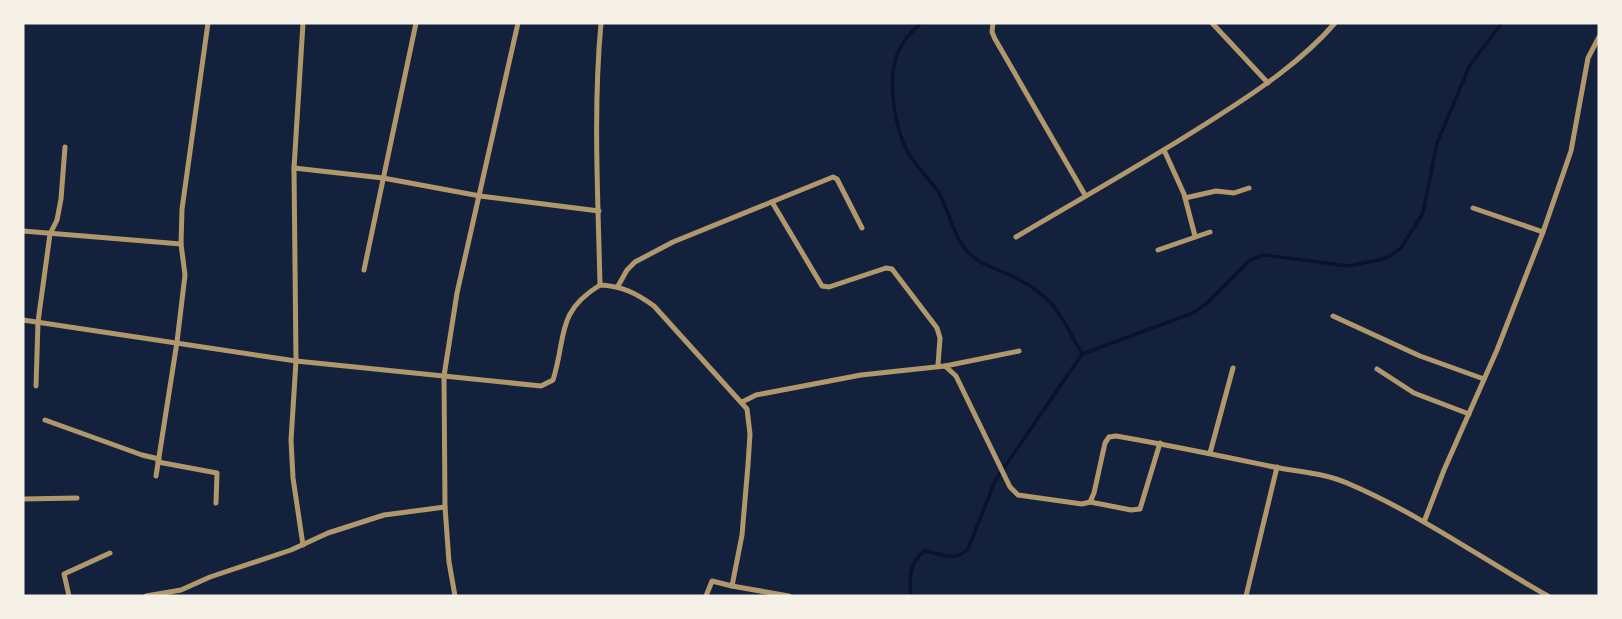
<svg xmlns="http://www.w3.org/2000/svg" width="1622" height="619" font-family="'PT Serif',serif">
  <style>
    .lines { fill: none; stroke-linecap: round; stroke-linejoin: round }
    .stream { stroke: #0b132b; stroke-width: 3.5 }
    .minor { stroke: #b1986c; stroke-width: 5 }
  </style>
  <rect width="100%" height="100%" fill="#14213d"/>
  <g class="lines">
    <!-- stream -->
    <g class="stream">
      <path d="M 1082,354 L 1193,313 L 1206,304 L 1250,260 L 1264,255 L 1348,266 L 1379,260 L 1390,256 L 1401,248 L 1423,213 L 1437,143 L 1470,65 L 1502,23"/>
      <path d="M 911,596 C 909,579 909,563 924,551 C 941,553 954,563 968,549 L 995,481 L 1082,354 C 1059,312 1053,295 1008,274 C 994,268 977,263 967,251 C 953,235 949,211 939,193 C 932,181 921,172 913,160 C 895,136 886,80 898,52 C 903,41 912,31 921,23"/>
    </g>
    <!-- minor -->
    <g class="minor">
      <path d="M 303,23 L 294,168 L 296,361 L 291,440 L 293,478 L 303,545"/>
      <path d="M 993,23 L 992,32 L 995,39 L 1085,195"/>
      <path d="M 1212,23 L 1268,83"/>
      <path d="M 1164,150 L 1184,194 L 1195,236"/>
      <path d="M 294,168 L 383,178 L 480,196 L 599,211"/>
      <path d="M 1185,198 L 1216,191 L 1234,193 L 1249,188"/>
      <path d="M 772,202 L 822,286 L 829,287 L 886,268 L 892,269 L 937,328 L 940,338 L 938,365"/>
      <path d="M 1473,208 L 1543,232"/>
      <path d="M 23,231 L 181,244"/>
      <path d="M 1016,237 C 1083,197 1152,159 1218,116 C 1259,90 1303,60 1335,23"/>
      <path d="M 1158,250 L 1210,232"/>
      <path d="M 364,270 L 416,23"/>
      <path d="M 600,285 C 598,197 593,110 601,23"/>
      <path d="M 618,286 L 627,270 L 635,262 L 673,242 L 833,177 L 837,179 L 862,228"/>
      <path d="M 1333,316 L 1420,356 L 1484,379"/>
      <path d="M 23,320 L 296,361 L 541,386 L 553,380 C 567,336 555,313 600,285 C 622,286 636,293 654,306 L 747,409 L 750,434 L 748,465 L 742,535 L 732,586 L 789,596"/>
      <path d="M 945,366 L 1019,351"/>
      <path d="M 1377,369 L 1414,393 L 1469,414"/>
      <path d="M 36,386 L 38,322 L 50,234 L 57,220 L 61,199 L 65,147"/>
      <path d="M 742,402 L 756,395 L 861,375 L 945,366 L 956,376 L 1010,487 L 1018,495 L 1082,504 L 1090,502 L 1094,493 L 1105,443 L 1109,437 L 1116,436 C 1169,445 1221,456 1274,467 C 1299,472 1324,473 1347,483 C 1418,513 1482,559 1548,596"/>
      <path d="M 45,420 L 142,455 L 159,459"/>
      <path d="M 1210,453 L 1233,368"/>
      <path d="M 158,462 L 217,473 L 216,503"/>
      <path d="M 156,476 L 177,342 L 185,275 L 181,244 L 182,209 L 208,23"/>
      <path d="M 23,499 L 77,498"/>
      <path d="M 1090,502 L 1131,510 L 1140,509 L 1160,443"/>
      <path d="M 1424,522 L 1444,470 L 1497,350 L 1543,232 L 1571,151 L 1588,58 L 1599,37"/>
      <path d="M 69,596 L 64,574 L 110,553"/>
      <path d="M 146,596 L 181,590 L 210,577 L 291,550 L 328,533 L 384,515 L 445,507"/>
      <path d="M 455,596 L 449,562 L 445,507 L 444,376 L 457,293 L 518,23"/>
      <path d="M 706,596 L 712,581 L 732,586"/>
      <path d="M 1246,596 L 1277,467"/>
    </g>
  </g>
  <!-- border -->
  <rect width="1622" height="619" fill="none" stroke="#f6f1e7" stroke-width="49"/>
</svg>
